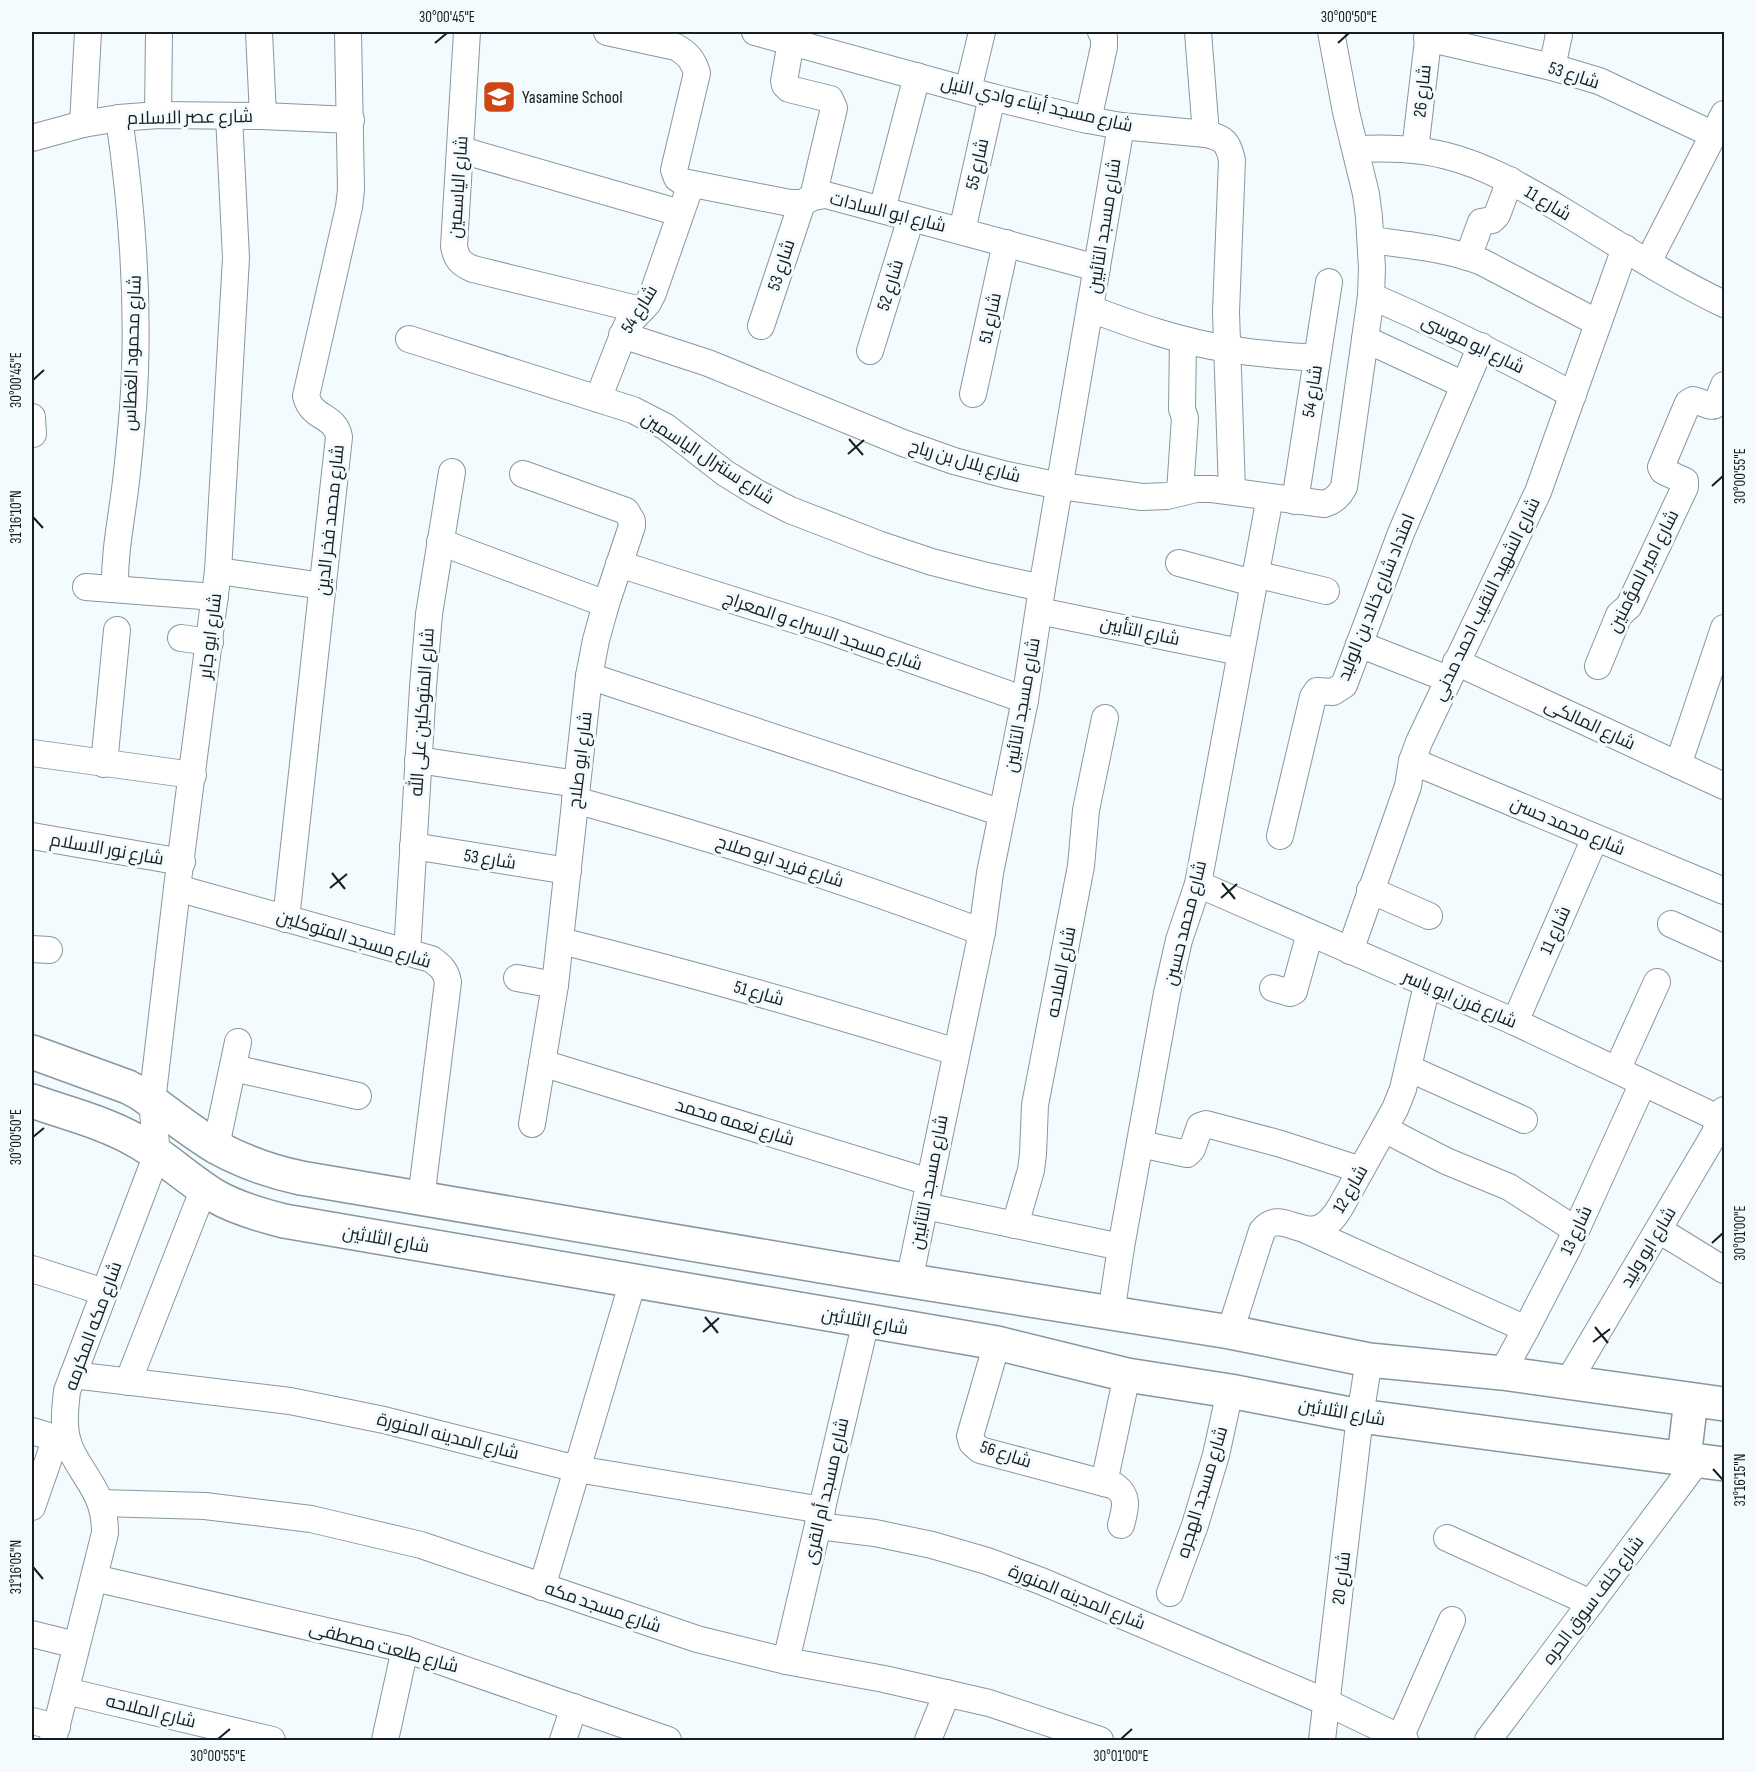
<svg xmlns="http://www.w3.org/2000/svg" width="1756" height="1772" font-family="'Sofia Sans Condensed',Cairo,sans-serif">
  <style>
    .lines { fill: none; stroke-linecap: round; stroke-linejoin: round }
    .street-casing { stroke: #86989f; stroke-width: 28 }
    .secondary-casing { stroke: #86989f; stroke-width: 36 }
    .street { stroke: #fff; stroke-width: 26 }
    .secondary { stroke: #fff; stroke-width: 33 }
    .ticks { fill: none; stroke: #171e21; stroke-width: 2 }
    .labels { text-anchor: middle; stroke-width: 6; stroke-linejoin: round; paint-order: stroke }
    .street-label { font-size: 18px; fill: #171e21; stroke: #f3fbfe }
    .poi-label { font-size: 18px; fill: #171e21; stroke: #f3fbfe; text-anchor: start }
    .neatline { fill: none; stroke: #171e21; stroke-width: 2 }
    .ticks-label { font-size: 15px; text-anchor: middle; fill: #171e21 }
  </style>
  <rect width="100%" height="100%" fill="#f3fbfe"/>
  <g class="lines">
    <defs>
      <g id="street">
        <path d="M 259,32 L 263,116"/>
        <path d="M 467,32 L 454,246 C 456,259 461,264 473,269 L 641,310"/>
        <path d="M 607,32 L 676,47 C 688,54 693,60 697,73 L 674,170 L 677,178 L 683,182 L 790,203 L 802,203 L 813,197 L 826,195 L 1097,268"/>
        <path d="M 755,32 L 992,97 L 1083,119 L 1121,126 L 1206,134 C 1224,138 1228,142 1232,160 L 1226,312 L 1232,491"/>
        <path d="M 1198,32 L 1206,134"/>
        <path d="M 1427,38 L 1552,67 L 1599,81 L 1714,135"/>
        <path d="M 791,42 L 784,81 L 785,85 L 789,89 L 830,99 L 834,108 L 813,197"/>
        <path d="M 1552,67 L 1559,35 L 1558,32"/>
        <path d="M 968,90 L 982,32"/>
        <path d="M 158,115 L 159,32"/>
        <path d="M 1088,120 L 1104,47 L 1104,37 L 1101,32"/>
        <path d="M 83,124 L 88,32"/>
        <path d="M 32,138 L 83,124 L 119,118 L 158,115 L 263,116 L 351,120"/>
        <path d="M 1356,149 C 1386,148 1417,148 1447,156 C 1487,166 1522,187 1558,208 C 1613,241 1667,277 1724,304"/>
        <path d="M 461,150 L 680,213"/>
        <path d="M 1415,150 L 1429,32"/>
        <path d="M 882,210 L 917,76"/>
        <path d="M 962,231 L 992,97"/>
        <path d="M 1371,240 C 1408,245 1446,248 1482,262 L 1598,323"/>
        <path d="M 1468,257 L 1481,222 L 1492,220 L 1497,215 L 1510,180"/>
        <path d="M 1648,262 L 1724,114"/>
        <path d="M 1371,296 C 1440,326 1507,359 1573,395"/>
        <path d="M 1091,309 C 1136,326 1181,342 1229,349 C 1258,354 1288,356 1317,358"/>
        <path d="M 761,326 L 802,203"/>
        <path d="M 622,335 L 708,363 L 903,443 L 954,461 L 1007,475 L 1060,486 L 1142,497 L 1167,496 L 1196,489 L 1212,489 L 1324,504 C 1334,501 1339,496 1344,487 L 1365,339 L 1371,296 L 1372,268 L 1369,217 L 1366,194 L 1346,112 L 1331,32"/>
        <path d="M 409,339 L 633,410 L 666,427 L 725,473 L 757,493 L 790,510 L 878,544 L 932,562 L 987,576 L 1042,588"/>
        <path d="M 1365,339 L 1464,385"/>
        <path d="M 870,351 L 911,218"/>
        <path d="M 973,394 L 1006,243"/>
        <path d="M 598,399 L 627,325 L 648,303 L 653,293 L 691,184"/>
        <path d="M 32,417 L 33,434"/>
        <path d="M 523,474 L 626,511 L 632,521 L 632,526 L 606,604 L 596,640 L 589,676 L 555,985 L 532,1124"/>
        <path d="M 1180,492 L 1185,418 L 1182,409 L 1183,340"/>
        <path d="M 1295,501 L 1329,282"/>
        <path d="M 440,542 L 606,604"/>
        <path d="M 1179,563 L 1253,583"/>
        <path d="M 619,564 L 827,630 L 1025,700"/>
        <path d="M 218,571 L 323,586"/>
        <path d="M 1255,574 L 1326,591"/>
        <path d="M 86,587 L 215,597"/>
        <path d="M 115,589 C 114,552 122,517 126,481 C 129,456 131,432 133,408 C 140,311 133,214 119,118"/>
        <path d="M 1039,611 L 1240,652"/>
        <path d="M 181,638 L 210,642"/>
        <path d="M 1359,644 L 1448,679"/>
        <path d="M 1456,662 L 1724,786"/>
        <path d="M 1598,666 L 1619,615 L 1629,606 L 1685,487 L 1685,481 L 1663,471 L 1661,467 L 1688,403 L 1693,400 C 1718,407 1713,413 1724,385"/>
        <path d="M 589,676 L 1002,813"/>
        <path d="M 32,753 L 193,775"/>
        <path d="M 418,760 L 577,784"/>
        <path d="M 1412,761 L 1724,891"/>
        <path d="M 104,764 L 117,630"/>
        <path d="M 1678,765 L 1724,628"/>
        <path d="M 575,800 C 713,838 848,881 982,932"/>
        <path d="M 32,836 L 182,862"/>
        <path d="M 1280,836 L 1313,697 L 1317,691 L 1333,692 L 1344,685 L 1401,533 L 1481,346"/>
        <path d="M 413,846 L 568,871"/>
        <path d="M 1198,884 L 1515,1022 L 1720,1119"/>
        <path d="M 177,888 L 431,959 C 441,966 446,971 448,982 L 421,1199"/>
        <path d="M 1370,890 L 1429,916"/>
        <path d="M 286,919 L 339,437 C 335,414 312,420 306,396 L 349,207 L 351,190 L 348,32"/>
        <path d="M 1671,924 L 1724,948"/>
        <path d="M 561,941 C 694,974 825,1011 956,1052"/>
        <path d="M 32,949 L 49,950"/>
        <path d="M 1350,951 L 1408,786 L 1412,761 L 1419,742 L 1538,492 L 1625,248"/>
        <path d="M 407,953 L 423,687 L 429,614 L 452,472"/>
        <path d="M 517,978 L 555,985"/>
        <path d="M 1273,988 L 1290,993 L 1294,991 L 1310,933"/>
        <path d="M 1515,1022 L 1595,838"/>
        <path d="M 542,1063 L 929,1182"/>
        <path d="M 233,1068 L 358,1096"/>
        <path d="M 1408,1068 L 1524,1120"/>
        <path d="M 1617,1070 L 1657,982"/>
        <path d="M 1384,1129 L 1446,1161 L 1509,1187 L 1576,1230"/>
        <path d="M 1140,1144 L 1187,1154 L 1192,1149 L 1200,1126 L 1206,1124 L 1281,1144 L 1361,1170"/>
        <path d="M 216,1146 L 238,1042"/>
        <path d="M 925,1206 L 1121,1247"/>
        <path d="M 1015,1225 L 1031,1170 L 1033,1154 L 1035,1105 L 1081,866 L 1086,810 L 1105,718"/>
        <path d="M 1659,1230 L 1724,1270"/>
        <path d="M 1308,1231 L 1526,1329"/>
        <path d="M 32,1269 L 104,1292"/>
        <path d="M 909,1281 L 982,932 L 990,873 L 1025,700 L 1042,588 L 1121,126"/>
        <path d="M 1111,1314 L 1121,1247 L 1167,993 L 1179,940 L 1198,884 L 1270,497"/>
        <path d="M 1230,1332 L 1262,1231 C 1284,1202 1311,1259 1341,1206 L 1395,1109 L 1403,1089 L 1427,985"/>
        <path d="M 997,1343 L 970,1436 L 972,1443 L 980,1450 L 1115,1486 C 1130,1497 1125,1509 1121,1525"/>
        <path d="M 1502,1373 L 1526,1329 L 1568,1248 L 1643,1083"/>
        <path d="M 73,1375 L 290,1401 L 384,1420 L 577,1469 L 822,1510"/>
        <path d="M 128,1382 L 204,1188"/>
        <path d="M 1568,1382 L 1714,1135 L 1724,1110"/>
        <path d="M 32,1431 L 68,1442"/>
        <path d="M 1104,1483 L 1127,1375"/>
        <path d="M 101,1503 L 205,1506 L 311,1519 L 421,1545 L 697,1639 L 786,1661 L 884,1679 L 989,1703 L 1100,1740"/>
        <path d="M 32,1507 L 56,1438"/>
        <path d="M 818,1526 L 875,1533 L 932,1545 L 987,1561 L 1041,1581 L 1326,1702 L 1405,1740"/>
        <path d="M 1447,1538 L 1591,1603"/>
        <path d="M 94,1578 L 405,1649 L 668,1740"/>
        <path d="M 542,1587 L 633,1281"/>
        <path d="M 1170,1593 L 1195,1525 L 1216,1455 L 1230,1391"/>
        <path d="M 32,1634 L 76,1645"/>
        <path d="M 786,1661 L 866,1321"/>
        <path d="M 66,1691 L 272,1740"/>
        <path d="M 32,1721 L 57,1727"/>
        <path d="M 1400,1738 L 1452,1620"/>
        <path d="M 53,1740 L 105,1533 C 105,1523 104,1514 101,1505 C 95,1484 76,1466 68,1443 C 63,1426 65,1409 67,1391 L 157,1154 L 152,1102 L 177,888 L 218,571 L 236,258 L 229,116"/>
        <path d="M 385,1740 L 405,1649"/>
        <path d="M 563,1740 L 574,1707"/>
        <path d="M 928,1740 L 947,1693"/>
        <path d="M 1322,1740 L 1360,1416 L 1369,1360"/>
        <path d="M 1488,1740 L 1698,1460"/>
      </g>
      <g id="secondary">
        <path d="M 32,1052 L 128,1087 L 141,1094 C 166,1111 191,1132 218,1148 C 244,1162 272,1172 301,1178 L 874,1275 L 1230,1332 L 1369,1360 L 1502,1373 L 1724,1404"/>
        <path d="M 32,1101 C 66,1113 103,1122 135,1140 C 164,1156 187,1179 215,1196 C 236,1208 260,1215 284,1221 L 997,1343 L 1127,1375 L 1230,1391 L 1360,1416 L 1724,1464"/>
        <path d="M 1684,1458 L 1691,1400"/>
      </g>
    </defs>
    <!-- street casing -->
    <use href="#street" class="street-casing"/>
    <!-- secondary casing -->
    <use href="#secondary" class="secondary-casing"/>
    <!-- street -->
    <use href="#street" class="street"/>
    <!-- secondary -->
    <use href="#secondary" class="secondary"/>
  </g>
  <!-- ticks -->
  <path class="ticks" d="M 435,43 L 447,33M 1338,43 L 1349,33M 33,380 L 44,370M 849,439 L 863,455M 848,454 L 864,440M 1712,486 L 1723,476M 33,517 L 43,528M 332,873 L 345,889M 1222,883 L 1235,899M 330,888 L 347,874M 1221,898 L 1237,884M 33,1137 L 44,1128M 1712,1243 L 1723,1233M 705,1317 L 718,1333M 1595,1327 L 1608,1343M 703,1332 L 719,1318M 1593,1342 L 1610,1329M 1713,1469 L 1723,1480M 33,1567 L 43,1579M 218,1739 L 230,1729M 1121,1739 L 1132,1729"/>
  <!-- icons -->
  <defs>
    <symbol id="school-square" viewBox="-11 -11 22 22"><rect x="-9" y="-9" width="18" height="18" rx="4" fill="#cd4614" stroke="#f3fbfe"/><path d="M0-5L7-2L0 1L-7-2ZM-4 1L0 2.5L4 1V4Q0 6-4 4Z" fill="#fff"/></symbol>
  </defs>
  <g fill-rule="evenodd">
    <use href="#school-square" x="480" y="78" width="38" height="38"/>
  </g>
  <g class="labels">
    <!-- street labels -->
    <g class="street-label">
      <text transform="translate(1574 75) rotate(18)" y="6">شارع 53</text>
      <text transform="translate(1422 91) rotate(-84)" y="6">شارع 26</text>
      <text transform="translate(1037 104) rotate(13)" y="6">شارع مسجد أبناء وادي النيل</text>
      <text transform="translate(190 117) rotate(-1)" y="6">شارع عصر الاسلام</text>
      <text transform="translate(977 164) rotate(-77)" y="6">شارع 55</text>
      <text transform="translate(458 187) rotate(-86)" y="6">شارع الياسمين</text>
      <text transform="translate(1548 203) rotate(31)" y="6">شارع 11</text>
      <text transform="translate(888 212) rotate(14)" y="6">شارع ابو السادات</text>
      <text transform="translate(1104 226) rotate(-81)" y="6">شارع مسجد التائبين</text>
      <text transform="translate(781 265) rotate(-72)" y="6">شارع 53</text>
      <text transform="translate(890 285) rotate(-73)" y="6">شارع 52</text>
      <text transform="translate(639 309) rotate(-58)" y="6">شارع 54</text>
      <text transform="translate(990 318) rotate(-78)" y="6">شارع 51</text>
      <text transform="translate(1473 344) rotate(26)" y="6">شارع ابو موسى</text>
      <text transform="translate(132 353) rotate(-88)" y="6">شارع محمود الغطاس</text>
      <text transform="translate(1312 391) rotate(-81)" y="6">شارع 54</text>
      <text transform="translate(708 458) rotate(33)" y="6">شارع سنترال الياسمين</text>
      <text transform="translate(965 461) rotate(16)" y="6">شارع بلال بن رباح</text>
      <text transform="translate(330 520) rotate(-84)" y="6">شارع محمد فخر الدين</text>
      <text transform="translate(1643 571) rotate(-63)" y="6">شارع امير المؤمنين</text>
      <text transform="translate(1376 597) rotate(-68)" y="6">امتداد شارع خالد بن الوليد</text>
      <text transform="translate(1486 599) rotate(-64)" y="6">شارع الشهيد النقيب احمد مدني</text>
      <text transform="translate(823 631) rotate(19)" y="6">شارع مسجد الاسراء و المعراج</text>
      <text transform="translate(1140 631) rotate(12)" y="6">شارع التأبين</text>
      <text transform="translate(210 636) rotate(-83)" y="6">شارع ابو جابر</text>
      <text transform="translate(1022 705) rotate(-80)" y="6">شارع مسجد التائبين</text>
      <text transform="translate(422 712) rotate(-86)" y="6">شارع المتوكلين على الله</text>
      <text transform="translate(1590 724) rotate(25)" y="6">شارع المالكى</text>
      <text transform="translate(580 760) rotate(-83)" y="6">شارع ابو صلاح</text>
      <text transform="translate(1568 826) rotate(23)" y="6">شارع محمد حسن</text>
      <text transform="translate(107 849) rotate(10)" y="6">شارع نور الاسلام</text>
      <text transform="translate(490 859) rotate(9)" y="6">شارع 53</text>
      <text transform="translate(780 861) rotate(18)" y="6">شارع فريد ابو صلاح</text>
      <text transform="translate(1185 923) rotate(-76)" y="6">شارع محمد حسين</text>
      <text transform="translate(1555 930) rotate(-66)" y="6">شارع 11</text>
      <text transform="translate(354 939) rotate(17)" y="6">شارع مسجد المتوكلين</text>
      <text transform="translate(1061 972) rotate(-79)" y="6">شارع الملاحه</text>
      <text transform="translate(759 993) rotate(16)" y="6">شارع 51</text>
      <text transform="translate(1460 999) rotate(23)" y="6">شارع فرن ابو ياسر</text>
      <text transform="translate(735 1122) rotate(17)" y="6">شارع نعمه محمد</text>
      <text transform="translate(929 1182) rotate(-79)" y="6">شارع مسجد التائبين</text>
      <text transform="translate(1350 1189) rotate(-60)" y="6">شارع 12</text>
      <text transform="translate(1576 1230) rotate(-65)" y="6">شارع 13</text>
      <text transform="translate(386 1239) rotate(10)" y="6">شارع الثلاثين</text>
      <text transform="translate(1648 1247) rotate(-59)" y="6">شارع ابو وليد</text>
      <text transform="translate(865 1321) rotate(10)" y="6">شارع الثلاثين</text>
      <text transform="translate(93 1326) rotate(-70)" y="6">شارع مكه المكرمه</text>
      <text transform="translate(1342 1412) rotate(10)" y="6">شارع الثلاثين</text>
      <text transform="translate(448 1436) rotate(14)" y="6">شارع المدينه المنورة</text>
      <text transform="translate(1006 1454) rotate(18)" y="6">شارع 56</text>
      <text transform="translate(826 1491) rotate(-77)" y="6">شارع مسجد أم القرى</text>
      <text transform="translate(1202 1492) rotate(-73)" y="6">شارع مسجد الهجره</text>
      <text transform="translate(1341 1578) rotate(-83)" y="6">شارع 20</text>
      <text transform="translate(1077 1597) rotate(22)" y="6">شارع المدينه المنورة</text>
      <text transform="translate(1593 1600) rotate(-53)" y="6">شارع خلف سوق الحره</text>
      <text transform="translate(603 1607) rotate(19)" y="6">شارع مسجد مكه</text>
      <text transform="translate(384 1647) rotate(15)" y="6">شارع طلعت مصطفى</text>
      <text transform="translate(151 1711) rotate(14)" y="6">شارع الملاحه</text>
    </g>
    <!-- poi labels -->
    <g class="poi-label">
      <text x="522" y="103">Yasamine School</text>
    </g>
  </g>
  <!-- border -->
  <rect width="1756" height="1772" fill="none" stroke="#f3fbfe" stroke-width="66"/>
  <rect x="33" y="33" width="1690" height="1706" class="neatline"/>
  <g class="ticks-label">
    <text x="447" y="22">30°00'45"E</text>
    <text x="1349" y="22">30°00'50"E</text>
    <text transform="translate(16 380) rotate(-90)" y="5">30°00'45"E</text>
    <text transform="translate(1740 476) rotate(-90)" y="5">30°00'55"E</text>
    <text transform="translate(16 517) rotate(-90)" y="5">31°16'10"N</text>
    <text transform="translate(16 1137) rotate(-90)" y="5">30°00'50"E</text>
    <text transform="translate(1740 1233) rotate(-90)" y="5">30°01'00"E</text>
    <text transform="translate(1740 1480) rotate(-90)" y="5">31°16'15"N</text>
    <text transform="translate(16 1567) rotate(-90)" y="5">31°16'05"N</text>
    <text x="218" y="1761">30°00'55"E</text>
    <text x="1121" y="1761">30°01'00"E</text>
  </g>
</svg>
